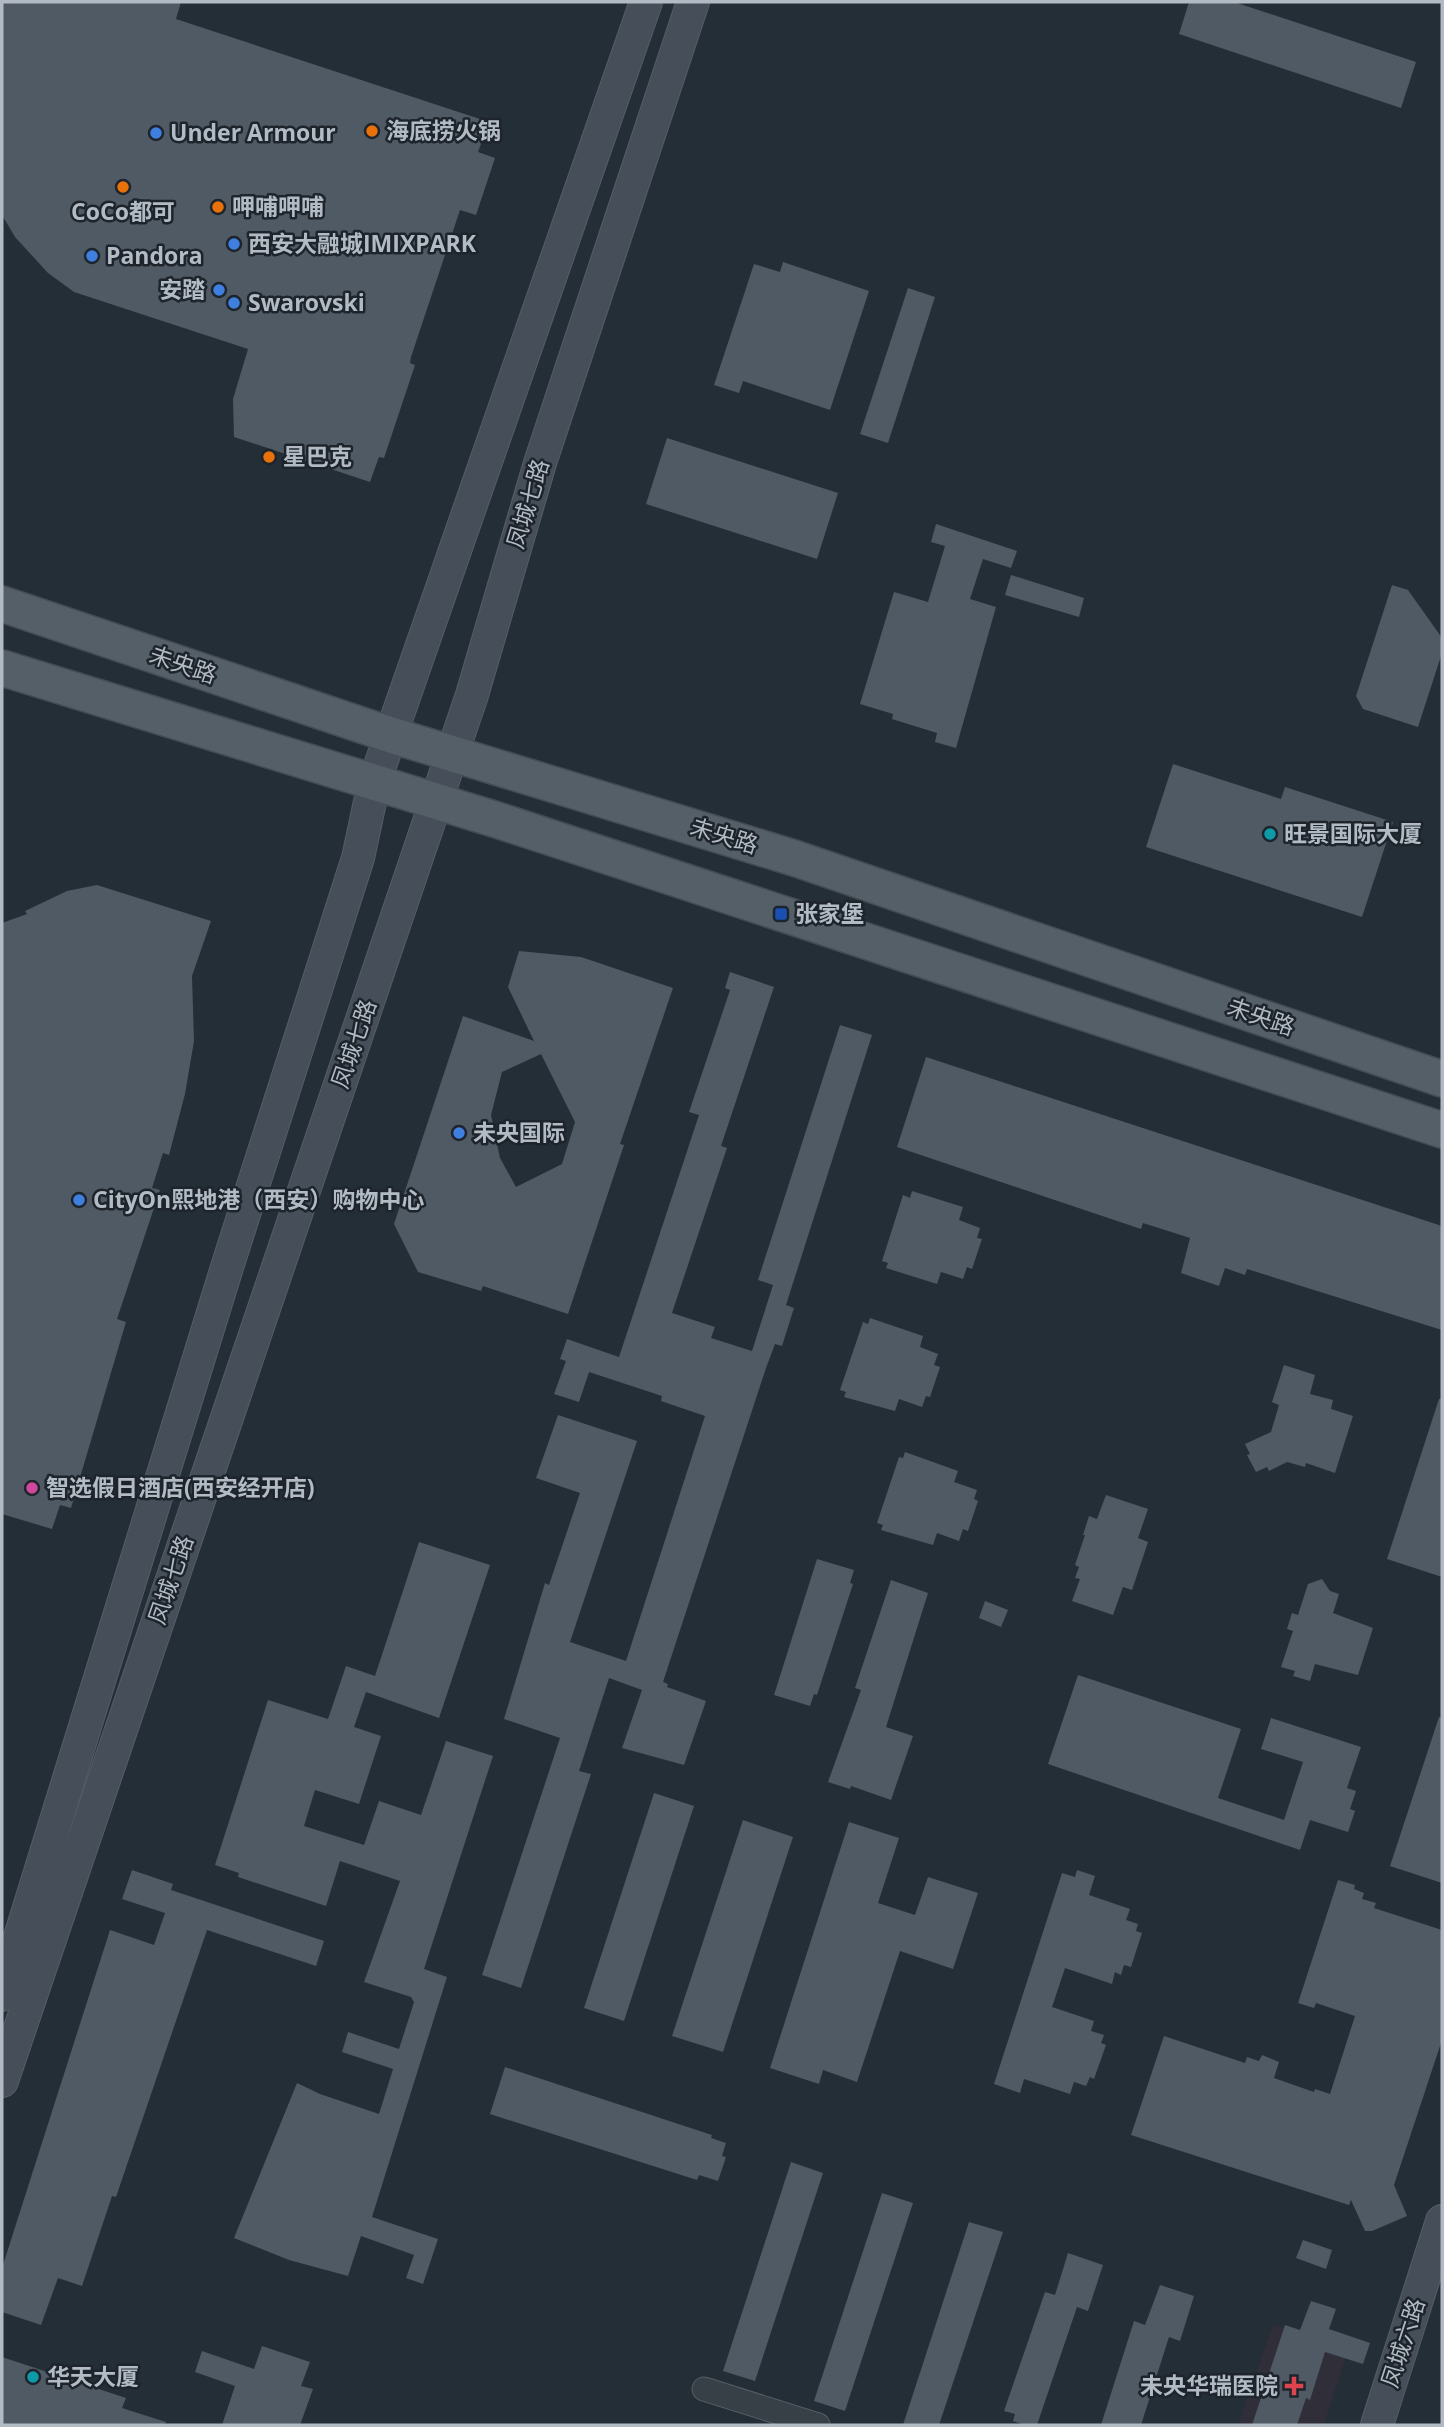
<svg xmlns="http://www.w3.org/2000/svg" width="1444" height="2427" viewBox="0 0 1444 2427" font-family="'Open Sans','Noto Sans SC',sans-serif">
<rect width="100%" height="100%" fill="#242e36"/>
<polygon fill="#2f2e39" points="1273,2325 1349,2347 1324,2425 1238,2425"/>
<g fill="#505a64" fill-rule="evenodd">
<polygon points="2,2 181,2 176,19 489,122 478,152 495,158 476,215 460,210 411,357 410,363 415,365 384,458 379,457 370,482 234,437 233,399 248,349 74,292 48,273 15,237 2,215"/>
<polygon points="1189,2 1234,2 1416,62 1401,108 1179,34"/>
<polygon points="783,262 869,291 830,410 743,381 739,393 714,385 754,264 780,272"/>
<polygon points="908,288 935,297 888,443 860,434"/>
<polygon points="667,438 838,493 817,559 646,504"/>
<polygon points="936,524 1017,551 1011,568 983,559 970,599 996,607 956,748 935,742 937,733 892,719 893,714 860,704 894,592 928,602 945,546 931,542"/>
<polygon points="1011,575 1084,598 1079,617 1005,595"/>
<polygon points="1392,585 1408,590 1442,638 1442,653 1418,727 1363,709 1356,696"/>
<polygon points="1173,764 1281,799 1285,787 1393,822 1362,917 1146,847"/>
<polygon points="97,885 211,921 192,976 194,1041 185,1094 169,1155 163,1153 152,1188 160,1190 117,1319 126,1322 71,1508 60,1505 52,1529 2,1514 2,923 27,914 25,911 67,891"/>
<path d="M 519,951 L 581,957 L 673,988 L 620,1144 L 624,1145 L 568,1314 L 483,1286 L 481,1291 L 418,1272 L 394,1224 L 463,1016 L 534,1041 L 508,987 ZM 541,1054 L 575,1122 L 562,1164 L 516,1187 L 500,1158 L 491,1115 L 502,1072 Z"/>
<polygon points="730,972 774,987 721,1146 727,1148 672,1313 715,1327 711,1338 752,1351 773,1285 758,1280 840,1025 872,1035 786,1305 794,1308 782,1346 775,1344 766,1368 663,1682 668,1684 667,1687 706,1701 684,1765 622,1748 642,1690 609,1678 579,1771 591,1774 521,1988 482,1975 560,1738 504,1719 545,1583 549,1585 580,1493 536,1478 558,1415 637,1441 570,1642 626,1661 705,1416 661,1401 662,1396 589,1372 579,1402 554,1394 566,1361 560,1359 567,1339 619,1357 699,1115 689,1112 730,990 725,988"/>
<polygon points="926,1057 1442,1226 1442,1330 1247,1269 1245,1275 1225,1268 1219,1286 1181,1273 1190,1238 1143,1223 1141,1229 897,1147"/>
<polygon points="912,1191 963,1207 959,1220 980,1228 977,1238 982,1239 972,1269 967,1267 963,1279 941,1272 937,1284 886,1268 888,1263 882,1261 903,1195 910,1198"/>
<polygon points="870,1318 923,1336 920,1347 938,1354 934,1365 940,1367 930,1397 926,1396 922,1407 899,1399 895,1411 844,1397 846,1392 840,1390 863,1322 868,1324"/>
<polygon points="1284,1365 1315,1375 1310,1394 1333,1400 1331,1409 1353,1416 1335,1473 1306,1463 1305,1467 1287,1462 1269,1471 1267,1467 1256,1472 1247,1455 1250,1454 1245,1444 1271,1432 1279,1405 1272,1402"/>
<polygon points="1439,1399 1442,1399 1442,1577 1387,1559"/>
<polygon points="905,1452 958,1471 954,1482 977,1490 974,1499 978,1501 968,1531 963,1529 959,1541 937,1533 933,1545 881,1530 883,1525 877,1523 899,1457 903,1458"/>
<polygon points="1106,1495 1148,1509 1138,1538 1148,1542 1132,1590 1123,1587 1113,1615 1072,1601 1080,1579 1075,1578 1079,1567 1075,1565 1085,1535 1083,1535 1089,1516 1097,1519"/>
<polygon points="419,1542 490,1565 439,1718 366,1692 354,1727 381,1736 359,1804 315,1790 304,1826 364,1845 379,1801 421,1815 446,1741 493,1756 424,1969 447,1977 372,2217 438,2239 423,2284 406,2278 414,2255 361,2236 348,2276 289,2260 234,2238 297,2083 320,2094 379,2114 393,2069 342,2052 348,2032 399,2049 414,2002 411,1997 364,1982 400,1881 340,1861 326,1906 238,1877 239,1873 215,1865 268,1700 328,1719 346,1666 375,1676"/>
<polygon points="817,1559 854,1570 850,1583 853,1584 817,1695 814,1694 810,1706 774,1695"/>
<polygon points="1322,1579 1330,1591 1339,1594 1333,1613 1373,1628 1358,1675 1315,1664 1310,1681 1293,1676 1295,1671 1281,1667 1293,1631 1287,1629 1292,1613 1298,1615 1308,1584"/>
<polygon points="891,1580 928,1593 886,1727 913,1736 891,1800 851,1786 850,1789 828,1782 861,1690 855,1688"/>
<polygon points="985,1601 1008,1610 1001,1627 979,1618"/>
<polygon points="1078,1675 1241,1729 1218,1798 1284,1820 1303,1762 1261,1749 1271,1718 1361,1747 1347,1788 1356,1791 1350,1809 1355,1811 1348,1832 1310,1820 1300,1850 1048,1764"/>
<polygon points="1439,1717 1442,1718 1442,1883 1390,1866"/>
<polygon points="654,1793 694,1806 624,2021 584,2008"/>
<polygon points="743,1820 793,1837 723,2052 672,2036"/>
<polygon points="849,1822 899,1838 878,1903 915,1915 928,1877 978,1893 953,1969 900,1951 857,2082 823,2070 819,2084 770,2068"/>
<polygon points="132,1870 173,1884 171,1890 324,1941 316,1966 207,1930 116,2197 112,2196 82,2286 58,2278 41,2325 2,2312 2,2268 110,1930 154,1945 165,1913 122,1899"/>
<polygon points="1077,1870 1095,1876 1089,1895 1130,1909 1126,1920 1138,1924 1136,1931 1142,1933 1131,1967 1124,1965 1121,1975 1115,1972 1112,1984 1065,1968 1052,2007 1094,2021 1091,2031 1104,2035 1101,2043 1106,2045 1094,2079 1090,2077 1086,2086 1074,2082 1070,2094 1024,2079 1020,2093 994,2084 1062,1873 1075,1877"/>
<polygon points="1338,1880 1355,1885 1354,1889 1364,1893 1362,1899 1376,1903 1374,1908 1442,1930 1442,2040 1394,2185 1407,2216 1372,2231 1365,2231 1351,2200 1349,2205 1131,2135 1164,2036 1245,2063 1247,2057 1259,2061 1262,2055 1279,2062 1274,2078 1314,2092 1315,2089 1330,2094 1355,2016 1316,2003 1314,2008 1298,2003"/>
<polygon points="505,2067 712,2135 711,2138 726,2143 722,2156 726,2157 718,2181 699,2175 697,2180 490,2114"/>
<polygon points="791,2162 823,2173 755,2381 723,2371"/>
<polygon points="882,2193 913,2203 845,2411 814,2401"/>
<polygon points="969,2222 1003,2232 939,2425 903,2425"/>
<polygon points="1303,2240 1332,2250 1326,2269 1296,2258"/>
<polygon points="1068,2253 1103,2265 1088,2311 1077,2307 1037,2425 1025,2425 1013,2421 1015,2414 1004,2411 1045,2292 1055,2295"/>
<polygon points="1160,2285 1194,2296 1180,2341 1169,2337 1141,2425 1101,2425 1134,2321 1145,2325"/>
<polygon points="1311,2301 1336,2309 1329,2329 1370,2343 1363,2364 1325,2352 1310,2400 1306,2398 1297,2425 1252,2425 1285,2325 1300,2330"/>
<polygon points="262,2346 310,2362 301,2386 313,2389 300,2425 222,2425 235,2386 195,2372 202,2351 254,2369"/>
<polygon points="2,2357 126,2398 122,2408 166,2422 165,2425 2,2425"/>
</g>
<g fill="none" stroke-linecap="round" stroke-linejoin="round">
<g stroke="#555d65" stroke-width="25">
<polyline id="street" points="704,2389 818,2425"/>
</g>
<g stroke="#555d65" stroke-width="34">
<g id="secondary">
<polyline points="2,1995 228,1264 358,858 374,783 646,2"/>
<polyline points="2,2081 472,695 540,463 693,2"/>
<polyline points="1377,2425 1442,2221"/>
</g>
</g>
<g stroke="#444b53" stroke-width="38">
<g id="primary">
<polyline points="2,604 391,735 794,858 1442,1079"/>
<polyline points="2,668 494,819 1442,1130"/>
</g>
</g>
<use href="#street" stroke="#373f47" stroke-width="23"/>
<use href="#secondary" stroke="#464f59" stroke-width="32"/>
<use href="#primary" stroke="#555f67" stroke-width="35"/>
</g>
<g fill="#e8710a" stroke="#1d242c" stroke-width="2.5">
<circle cx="372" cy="131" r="7"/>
<circle cx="123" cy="187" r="7"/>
<circle cx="218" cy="207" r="7"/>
<circle cx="269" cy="457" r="7"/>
</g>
<g fill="#3f7fe0" stroke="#1d242c" stroke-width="2.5">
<circle cx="156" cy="133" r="7"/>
<circle cx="234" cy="244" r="7"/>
<circle cx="92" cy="256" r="7"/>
<circle cx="219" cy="290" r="7"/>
<circle cx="234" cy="303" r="7"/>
<circle cx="459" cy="1133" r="7"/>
<circle cx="79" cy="1200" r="7"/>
</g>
<g fill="#0f9aa8" stroke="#1d242c" stroke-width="2.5">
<circle cx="1270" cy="834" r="7"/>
<circle cx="33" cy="2377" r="7"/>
</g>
<rect fill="#1a4fb4" stroke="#1d242c" stroke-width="2.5" x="774" y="907" width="14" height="14" rx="3.5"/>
<circle fill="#d1479c" stroke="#1d242c" stroke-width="2.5" cx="32" cy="1488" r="7"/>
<path fill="#e0444e" stroke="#1d242c" stroke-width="2.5" d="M1290.5 2375.5h7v7h7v7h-7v7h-7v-7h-7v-7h7z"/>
<g text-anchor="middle" stroke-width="5" stroke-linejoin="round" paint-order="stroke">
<g font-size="23" font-weight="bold" fill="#b2bac3" stroke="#1d242c" text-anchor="start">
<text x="386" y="139">海底捞火锅</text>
<text x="170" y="141">Under Armour</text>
<text x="232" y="215">呷哺呷哺</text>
<text x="123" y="220" text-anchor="middle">CoCo都可</text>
<text x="248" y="252">西安大融城IMIXPARK</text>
<text x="106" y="264">Pandora</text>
<text x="205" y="298" text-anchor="end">安踏</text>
<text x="248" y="311">Swarovski</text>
<text x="283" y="465">星巴克</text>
<text x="1284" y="842">旺景国际大厦</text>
<text x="795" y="922">张家堡</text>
<text x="473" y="1141">未央国际</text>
<text x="93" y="1208">CityOn熙地港（西安）购物中心</text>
<text x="46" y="1496">智选假日酒店(西安经开店)</text>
<text x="47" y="2385">华天大厦</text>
<text x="1278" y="2394" text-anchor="end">未央华瑞医院</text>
</g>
<g font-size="23" fill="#b2bac3" stroke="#1d242c">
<text transform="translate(528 504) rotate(-73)" y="8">凤城七路</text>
<text transform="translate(183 665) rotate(19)" y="8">未央路</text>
<text transform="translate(724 836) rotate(17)" y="8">未央路</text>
<text transform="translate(1261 1017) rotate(19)" y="8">未央路</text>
<text transform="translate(354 1044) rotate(-71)" y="8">凤城七路</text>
<text transform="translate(171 1580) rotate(-71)" y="8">凤城七路</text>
<text transform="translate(1403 2343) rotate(-72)" y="8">凤城六路</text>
</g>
</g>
<rect width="1444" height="2427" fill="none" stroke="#b2bac3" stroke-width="7"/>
</svg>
